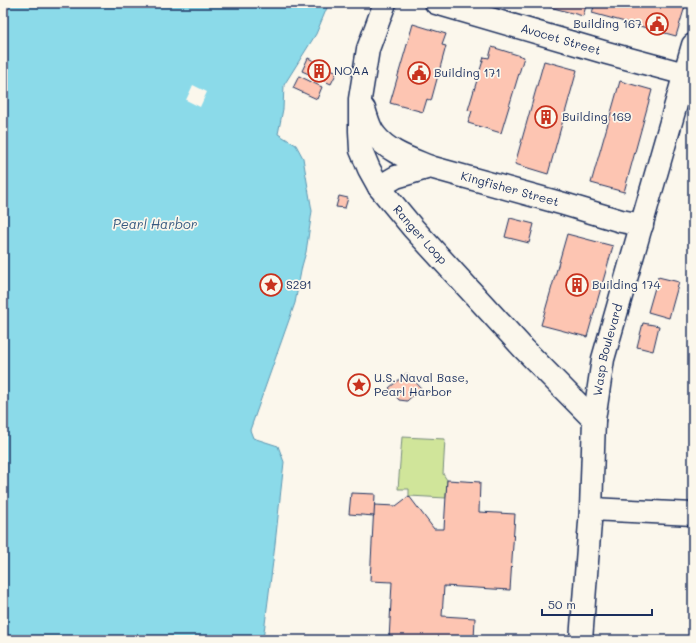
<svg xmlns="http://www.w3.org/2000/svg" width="696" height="643" viewBox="0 0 696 643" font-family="Mali,sans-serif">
<rect width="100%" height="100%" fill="#fbf7ec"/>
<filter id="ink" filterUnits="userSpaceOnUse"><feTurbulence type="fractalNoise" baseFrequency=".025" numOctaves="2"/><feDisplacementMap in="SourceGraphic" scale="8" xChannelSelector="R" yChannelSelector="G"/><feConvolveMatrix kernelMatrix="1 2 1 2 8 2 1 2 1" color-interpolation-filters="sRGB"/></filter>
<g filter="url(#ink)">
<polygon fill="#d0e59a" stroke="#768a7c" points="402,437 445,439 443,474 447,480 446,498 409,496 409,489 398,489"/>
<polygon fill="#8bdae9" stroke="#5e96b1" points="3,3 329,3 316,34 284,85 283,109 278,134 296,145 303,158 312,211 306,252 302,266 295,303 250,430 253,438 278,446 284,462 274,553 263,640 3,640"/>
<polygon fill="#fbf7ec" points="193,85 207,92 200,107 186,100"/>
<g fill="#fdc5b2" stroke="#1b2f5e">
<polygon points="535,3 587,3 583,16"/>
<polygon points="595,3 686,3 676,36 592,13"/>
<polygon points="413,24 446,34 442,45 446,46 431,101 427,99 423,112 390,103"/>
<polygon points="492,47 524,57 501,133 468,123 472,111 468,110 484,57 489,58"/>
<polygon points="308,58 337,72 331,84 302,71"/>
<polygon points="544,61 577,70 548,174 515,164"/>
<polygon points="299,76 322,87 317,99 293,88"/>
<polygon points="620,81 652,90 624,192 591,183"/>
<polygon points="339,196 348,198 345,208 336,207"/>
<polygon points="510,218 534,224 529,243 505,237"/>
<polygon points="567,234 613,246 587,337 541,325"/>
<polygon points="658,277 679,282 669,318 648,312"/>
<polygon points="643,323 659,326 653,351 637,347"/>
<polygon points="407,373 421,388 407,401 399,400 389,388"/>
<polygon points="447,480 480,482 479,512 515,514 510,590 444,586 442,616 475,618 474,640 389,640 392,582 370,581 374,505 396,506 409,496 434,529 444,529"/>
<polygon points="351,493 375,494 374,516 349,514"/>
</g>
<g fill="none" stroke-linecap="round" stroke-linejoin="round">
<g stroke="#1b2f5e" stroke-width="25">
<g id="minor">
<path id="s1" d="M 385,3 L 368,49 L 360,99 L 360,131 L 361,150 L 369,169 L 379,187 L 413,228 L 524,349 L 594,420"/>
<path id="s2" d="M 436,3 L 607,53 L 685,74"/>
<path d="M 364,109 C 367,117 369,128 375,135 C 388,152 411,159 430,167"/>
<path id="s3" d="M 379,187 L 396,177 L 430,167 L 564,204 L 621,221 L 642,225"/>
<polyline points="591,509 693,514"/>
<path id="s4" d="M 581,640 L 591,509 L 594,420 L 603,359 L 693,45"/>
</g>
</g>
<use href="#minor" stroke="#fbf7ec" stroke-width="22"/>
</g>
</g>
<defs>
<g id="civic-ring" transform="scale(1.15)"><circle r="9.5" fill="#fbf7ec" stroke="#c8321e" stroke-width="1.5"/><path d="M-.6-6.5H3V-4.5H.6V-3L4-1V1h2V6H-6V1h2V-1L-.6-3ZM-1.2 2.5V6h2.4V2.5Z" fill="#c8321e"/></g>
<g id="building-ring" transform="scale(1.15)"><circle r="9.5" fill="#fbf7ec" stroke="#c8321e" stroke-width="1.5"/><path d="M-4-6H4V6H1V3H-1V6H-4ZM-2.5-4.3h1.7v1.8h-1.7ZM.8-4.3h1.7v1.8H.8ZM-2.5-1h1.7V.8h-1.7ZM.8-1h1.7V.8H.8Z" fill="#c8321e"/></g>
<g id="sight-ring" transform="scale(1.15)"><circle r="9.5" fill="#fbf7ec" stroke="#c8321e" stroke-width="1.5"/><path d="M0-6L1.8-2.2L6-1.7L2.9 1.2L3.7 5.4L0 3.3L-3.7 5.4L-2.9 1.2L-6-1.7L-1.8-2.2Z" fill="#c8321e"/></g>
</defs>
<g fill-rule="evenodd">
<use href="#civic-ring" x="657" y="24"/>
<use href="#building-ring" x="319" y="71"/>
<use href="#civic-ring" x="419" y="73"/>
<use href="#building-ring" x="546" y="117"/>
<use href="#sight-ring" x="271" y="285"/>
<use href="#building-ring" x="577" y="285"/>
<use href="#sight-ring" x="359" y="385"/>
</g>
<g text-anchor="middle" stroke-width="3.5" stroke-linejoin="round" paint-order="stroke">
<g font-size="12" fill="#1b2f5e" stroke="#fbf7ec" text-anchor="start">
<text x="642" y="28" text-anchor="end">Building 167</text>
<text x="334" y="75">NOAA</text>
<text x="434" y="77">Building 171</text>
<text x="562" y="121">Building 169</text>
<text x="286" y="289">S291</text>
<text x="592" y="289">Building 174</text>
<text x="374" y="382">U.S. Naval Base,<tspan x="374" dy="14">Pearl Harbor</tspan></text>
</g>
<g font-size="12" fill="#1b2f5e" stroke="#fbf7ec">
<text dy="4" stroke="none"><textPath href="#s2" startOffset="130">Avocet Street</textPath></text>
<text dy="4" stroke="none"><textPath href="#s3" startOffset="138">Kingfisher Street</textPath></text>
<text dy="4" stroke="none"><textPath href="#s1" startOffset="255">Ranger Loop</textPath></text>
<text dy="4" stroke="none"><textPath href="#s4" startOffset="292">Wasp Boulevard</textPath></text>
</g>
<g font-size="13" font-style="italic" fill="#375a81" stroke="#fbf7ec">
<text x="155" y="229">Pearl Harbor</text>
</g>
</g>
<rect width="696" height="643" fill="none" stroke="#fbf7ec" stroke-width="16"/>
<rect x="8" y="8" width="680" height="627" fill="none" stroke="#1b2f5e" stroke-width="1.5" filter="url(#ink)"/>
<path d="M542 609v6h110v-6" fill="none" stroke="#1b2f5e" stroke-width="2"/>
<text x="548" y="609" font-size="12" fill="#1b2f5e" stroke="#fbf7ec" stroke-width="3" paint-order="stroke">50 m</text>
</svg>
